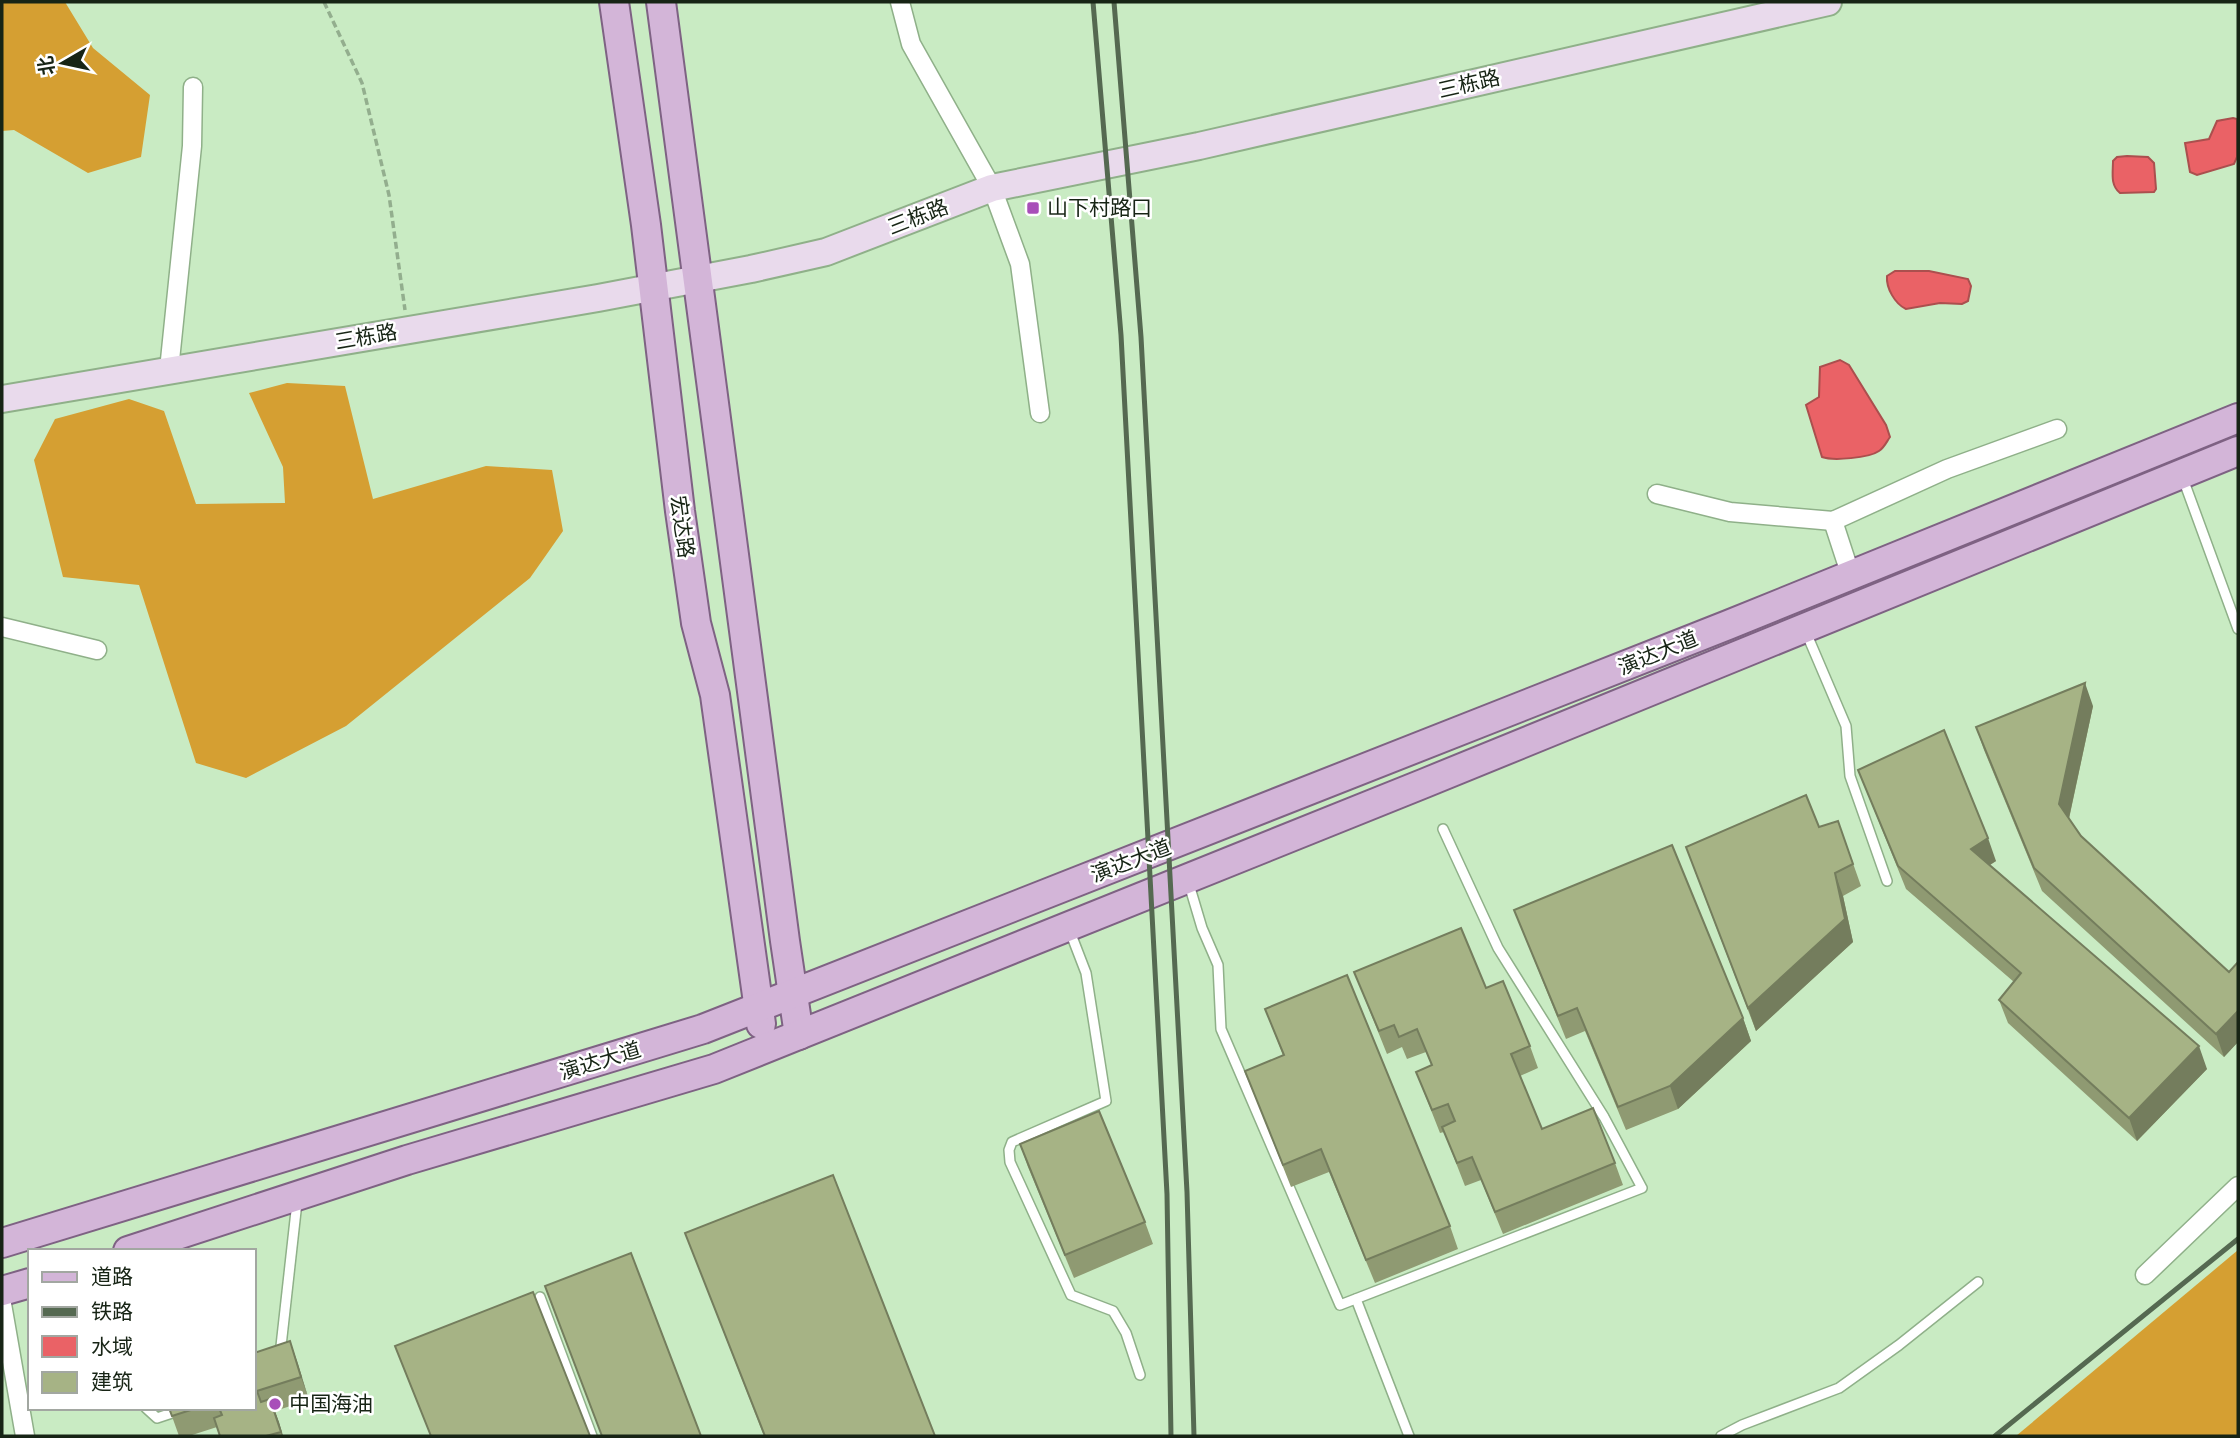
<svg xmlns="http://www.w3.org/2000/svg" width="2240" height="1438" viewBox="0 0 2240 1438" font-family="'Roboto Condensed','Noto Sans SC',sans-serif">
<rect width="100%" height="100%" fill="#c9ebc3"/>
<g fill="#d59f32">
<polygon points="2,2 65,2 93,48 150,95 141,157 88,173 14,130 2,131"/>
<polygon points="287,383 345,386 373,499 486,466 552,470 563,531 530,578 346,726 246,778 196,763 139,585 63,577 34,460 55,419 129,399 164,411 196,504 285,503 283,467 249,393"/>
<polygon points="2238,1250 2238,1436 2016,1436"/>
</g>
<g fill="#ea6266" stroke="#ab4f4e" stroke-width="2">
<polygon points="2233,118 2237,119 2237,157 2234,164 2197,175 2190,172 2185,143 2209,139 2217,121"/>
<path d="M 2127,156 L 2148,157 L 2154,163 L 2156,189 L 2154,192 L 2120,193 C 2110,185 2113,173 2113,161 L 2117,157 Z"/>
<path d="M 1895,271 L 1929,271 L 1968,279 L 1971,286 L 1968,301 L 1962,304 L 1940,303 L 1906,309 C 1895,304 1886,288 1887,276 Z"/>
<path d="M 1840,360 L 1849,365 L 1886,425 L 1890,437 C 1887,441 1884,448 1879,451 C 1869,458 1833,461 1822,457 L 1806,405 L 1819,397 L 1820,367 Z"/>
</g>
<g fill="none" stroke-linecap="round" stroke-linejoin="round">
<g stroke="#8fb089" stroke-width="12">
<g id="lane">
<polyline points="2182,476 2238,629"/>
<polyline points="1805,630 1846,726 1850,776 1887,881"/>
<polyline points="1188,881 1202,928 1218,965 1221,1029 1340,1305 1642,1188 1604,1117 1498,948 1443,829"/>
<polyline points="1069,929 1086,973 1106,1101 1012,1142 1009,1150 1010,1162 1071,1295 1113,1311 1126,1333 1140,1375"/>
<polyline points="540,1297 592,1436"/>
<polyline points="1356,1299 1409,1436"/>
<polyline points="280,1355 297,1202"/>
<polyline points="146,1408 157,1418 172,1413"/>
<polyline points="1721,1436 1742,1425 1839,1388 1899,1345 1978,1282"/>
</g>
</g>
<g stroke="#8fb089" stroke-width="21">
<g id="street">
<polyline points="900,2 911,44 992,188 1020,264 1040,413"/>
<polyline points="169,370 192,146 193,87"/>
<polyline points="1657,494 1730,512 1833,521 1947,469 2057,429"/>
<polyline points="1833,521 1851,576"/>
<polyline points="2,627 97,650"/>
<polyline points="2145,1275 2238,1186"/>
<polyline points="2,1304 25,1436"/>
</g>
</g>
<g stroke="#8fb089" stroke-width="30">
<polyline id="secondary" points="2,399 598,298 751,269 826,252 992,188 1199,146 1828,2"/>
</g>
<g stroke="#7e6283" stroke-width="32">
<g id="primary">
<polyline points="614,2 646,225 680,511 696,623 715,695 761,1024"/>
<polyline points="661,2 785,941 799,1035"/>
<polyline points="2,1243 703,1029 1728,625 2238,418"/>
<polyline points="128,1251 407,1160 714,1069 1425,783 2238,451"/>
<polyline points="2,1291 30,1283"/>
</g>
</g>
<polyline stroke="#93ae8e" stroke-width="3.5" stroke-dasharray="7 3.5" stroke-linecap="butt" points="324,2 362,83 389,195 405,310"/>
<use href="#lane" stroke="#fff" stroke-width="9"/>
<use href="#street" stroke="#fff" stroke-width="18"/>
<use href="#secondary" stroke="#e9daec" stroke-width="26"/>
<use href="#primary" stroke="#d3b5d8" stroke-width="28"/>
<g stroke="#556951" stroke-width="5">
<polyline points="1093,2 1121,335 1167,1194 1171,1436"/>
<polyline points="1114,2 1141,337 1187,1192 1194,1436"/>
<polyline points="1995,1436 2238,1239"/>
</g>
</g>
<g fill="#8f9a72">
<polygon points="2093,706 2069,819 2081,836 2229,972 2238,962 2238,1042 2224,1057 2042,891 1984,750 1976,727"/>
<polygon points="1858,770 1996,861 1990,865 2207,1069 2137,1141 2008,1023 1999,1000 2014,982 1906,889"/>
<polygon points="1838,821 1861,886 1843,896 1853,942 1756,1031 1694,869"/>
<polygon points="1514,910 1743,1018 1751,1041 1678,1109 1626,1130 1585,1031 1566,1039"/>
<polygon points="1354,972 1486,988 1530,1046 1538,1068 1520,1076 1542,1129 1615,1163 1623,1185 1503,1234 1481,1180 1465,1186 1444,1132 1440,1133 1416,1072 1432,1066 1426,1052 1407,1059 1402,1047 1387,1054"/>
<polygon points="1265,1009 1450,1226 1458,1249 1375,1283 1329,1172 1291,1187 1245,1071 1283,1055"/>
<polygon points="1020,1144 1145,1222 1153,1244 1074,1278 1028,1167"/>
<polygon points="685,1233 935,1436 764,1436"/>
<polygon points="290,1341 309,1400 275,1411 283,1436 220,1436 217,1427 189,1436 179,1436 169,1408 254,1408 254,1353"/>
</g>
<g fill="#747d5d">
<polygon points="2085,683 2093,706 2067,827 2059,804"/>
<polygon points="1988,838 1996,861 1980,871 1971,849"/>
<polygon points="1835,873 1843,896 1853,942 1756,1031 1748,1008"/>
<polygon points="2238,1011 2238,1042 2224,1057 2216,1034"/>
<polygon points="1743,1018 1751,1041 1678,1109 1670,1086"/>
<polygon points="2199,1046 2207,1069 2137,1141 2129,1118"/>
<polygon points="290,1341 298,1364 309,1400 301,1377"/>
<polygon points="270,1399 279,1422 283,1436 282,1436"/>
</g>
<g fill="#a6b385" stroke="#747d5d" stroke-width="2">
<polygon points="2085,683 2059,804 2081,836 2229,972 2238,962 2238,1011 2216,1034 2034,868 1976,727"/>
<polygon points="1944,730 1988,838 1971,849 2199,1046 2129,1118 1999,1000 2021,973 1898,866 1858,770"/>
<polygon points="1806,795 1819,827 1838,821 1853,864 1835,873 1845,919 1748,1008 1686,847"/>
<polygon points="1672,845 1743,1018 1670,1086 1618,1107 1577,1008 1558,1016 1514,910"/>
<polygon points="1461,928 1486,988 1503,981 1530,1046 1511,1054 1542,1129 1593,1108 1615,1163 1495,1212 1472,1157 1457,1163 1442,1127 1455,1121 1448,1104 1432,1110 1416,1072 1432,1065 1417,1029 1399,1037 1394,1025 1379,1031 1354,972"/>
<polygon points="1347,975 1450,1226 1366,1260 1321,1149 1283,1165 1245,1071 1284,1055 1265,1009"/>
<polygon points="1099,1111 1145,1222 1065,1255 1020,1144"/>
<polygon points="833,1175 935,1436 765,1436 685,1233"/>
<polygon points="631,1253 701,1436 602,1436 545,1286"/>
<polygon points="533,1292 590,1436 431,1436 395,1346"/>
<polygon points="290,1341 301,1377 257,1391 261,1402 270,1399 281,1432 266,1436 220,1436 214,1418 222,1415 219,1408 254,1408 254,1353"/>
<polygon points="169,1408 197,1408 172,1416"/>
</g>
<g fill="#a84eb9" stroke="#fff" stroke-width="2.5">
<rect x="1026" y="201" width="14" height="14" rx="3.5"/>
<circle cx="275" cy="1404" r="7"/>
</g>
<g text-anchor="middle" stroke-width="5" stroke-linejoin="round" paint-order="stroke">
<g font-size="21" fill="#172415" stroke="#fff">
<text transform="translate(1469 84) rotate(-13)" y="7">三栋路</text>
<text transform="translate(918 217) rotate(-21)" y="7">三栋路</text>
<text transform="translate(366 337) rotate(-10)" y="7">三栋路</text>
<text transform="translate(682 527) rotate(82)" y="7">宏达路</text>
<text transform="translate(1658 653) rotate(-22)" y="7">演达大道</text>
<text transform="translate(1131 861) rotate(-21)" y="7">演达大道</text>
<text transform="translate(600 1061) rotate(-17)" y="7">演达大道</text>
</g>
<g font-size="21" fill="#172415" stroke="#fff" text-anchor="start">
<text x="1047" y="215">山下村路口</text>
<text x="289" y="1411">中国海油</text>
</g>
</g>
<rect width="2240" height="1438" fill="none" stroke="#172415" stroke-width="7"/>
<rect x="28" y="1249" width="228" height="161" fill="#ffffff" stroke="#a2a7a1" stroke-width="2"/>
<rect x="42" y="1272" width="35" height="10" fill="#d3b5d8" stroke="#a2a7a1" stroke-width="2"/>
<text x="91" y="1284" font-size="21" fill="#172415">道路</text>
<rect x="42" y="1307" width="35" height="10" fill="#556951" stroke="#a2a7a1" stroke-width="2"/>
<text x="91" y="1319" font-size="21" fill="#172415">铁路</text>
<rect x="42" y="1336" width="35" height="21" fill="#ea6266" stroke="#a2a7a1" stroke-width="2"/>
<text x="91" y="1354" font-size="21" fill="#172415">水域</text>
<rect x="42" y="1372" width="35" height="21" fill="#a6b385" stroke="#a2a7a1" stroke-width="2"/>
<text x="91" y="1389" font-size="21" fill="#172415">建筑</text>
<g transform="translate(63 63) rotate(261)" stroke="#ffffff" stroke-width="5" paint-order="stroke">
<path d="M0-5L12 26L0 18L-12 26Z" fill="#172415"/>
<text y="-10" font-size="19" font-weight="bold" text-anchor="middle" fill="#172415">北</text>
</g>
</svg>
